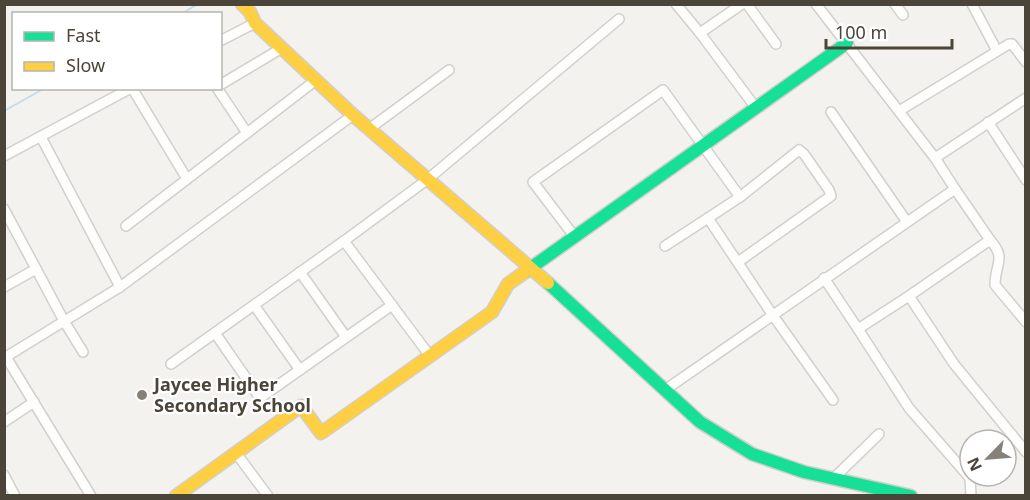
<svg xmlns="http://www.w3.org/2000/svg" width="1030" height="500" viewBox="0 0 1030 500" font-family="'Noto Sans',sans-serif">
<rect width="100%" height="100%" fill="#f4f2ee"/>
<g fill="none" stroke-linecap="round" stroke-linejoin="round">
<g stroke="#c0ddf1" stroke-width="2">
<polyline points="181,14 198,4"/>
<polyline points="4,111 45,88"/>
</g>
<g stroke="#d2d0cb" stroke-width="12">
<g id="street">
<polyline points="676,4 700,33"/>
<polyline points="742,4 700,33 756,108"/>
<polyline points="747,4 776,44"/>
<polyline points="816,4 935,158"/>
<polyline points="895,4 903,15"/>
<polyline points="972,4 997,51"/>
<polyline points="220,41 255,23"/>
<polyline points="220,85 282,48"/>
<polyline points="132,88 187,179"/>
<polyline points="217,88 247,133"/>
<polyline points="899,111 1009,44 1012,44 1026,62"/>
<polyline points="831,112 907,222"/>
<polyline points="988,122 1026,180"/>
<polyline points="369,129 449,70"/>
<polyline points="41,137 120,287"/>
<polyline points="4,156 131,88"/>
<polyline points="955,189 990,240 909,296 954,364 1026,452"/>
<polyline points="4,209 64,321 83,352"/>
<polyline points="126,226 316,80"/>
<polyline points="574,236 533,182 663,90 740,197 708,218 772,314 833,400"/>
<path d="M 990,240 C 1007,259 995,263 995,285 L 1026,322"/>
<polyline points="665,246 708,218"/>
<polyline points="738,262 831,196 829,190 804,154 799,150 740,197"/>
<polyline points="300,272 346,337"/>
<polyline points="824,278 858,329"/>
<polyline points="4,287 36,269"/>
<polyline points="909,296 858,329 909,408 970,478 971,496"/>
<polyline points="254,305 300,370"/>
<polyline points="215,333 260,398 392,305"/>
<polyline points="430,356 344,241 428,179 619,19"/>
<polyline points="6,357 91,496"/>
<polyline points="4,358 120,287 353,115"/>
<polyline points="171,364 344,241"/>
<polyline points="665,390 955,189 935,158 1026,98"/>
<polyline points="4,422 34,402"/>
<polyline points="236,453 268,496"/>
<polyline points="4,475 15,496"/>
<polyline points="834,478 879,434"/>
</g>
</g>
<g stroke="#d3cfc5" stroke-width="15">
<g id="fast">
<polyline points="525,272 847,43"/>
<polyline points="548,283 700,422 752,454 804,472 911,496"/>
</g>
</g>
<g stroke="#d3cfc5" stroke-width="15">
<g id="slow">
<polyline points="242,4 250,12 255,23 353,115 548,283"/>
<polyline points="176,496 301,406 321,433 492,312 508,284 525,272"/>
</g>
</g>
<use href="#street" stroke="#fdfdfc" stroke-width="9"/>
<use href="#fast" stroke="#16e098" stroke-width="12"/>
<use href="#slow" stroke="#ffcf43" stroke-width="12"/>
</g>
<circle fill="#868178" stroke="#fff" stroke-width="2" cx="142" cy="395" r="6"/>
<g text-anchor="middle" stroke-width="4.5" stroke-linejoin="round" paint-order="stroke">
<g font-size="18" font-weight="bold" fill="#4b4439" stroke="#fff" text-anchor="start">
<text x="154" y="391">Jaycee Higher<tspan x="154" dy="21">Secondary School</tspan></text>
</g>
</g>
<rect width="1030" height="500" fill="none" stroke="#4b4439" stroke-width="12"/>
<rect x="12" y="12" width="210" height="78" fill="#ffffff" stroke="#b7b4b0" stroke-width="1.5"/>
<rect x="24" y="32" width="30" height="9" fill="#16e098" stroke="#b7b4b0" stroke-width="1.5"/>
<text x="66" y="42" font-size="18" fill="#4b4439">Fast</text>
<rect x="24" y="62" width="30" height="9" fill="#ffcf43" stroke="#b7b4b0" stroke-width="1.5"/>
<text x="66" y="72" font-size="18" fill="#4b4439">Slow</text>
<g transform="translate(988 458) rotate(245)"><circle r="28" fill="#ffffff" stroke="#b7b4b0" stroke-width="1.5"/>
<path d="M0-4.5L10 22L0 15L-10 22Z" fill="#868178"/>
<text y="-9" font-size="16" font-weight="bold" text-anchor="middle" fill="#4b4439">N</text>
</g>
<path d="M826 39v9h126v-9" fill="none" stroke="#4b4439" stroke-width="3"/>
<text x="835" y="39" font-size="18" fill="#4b4439" stroke="#ffffff" stroke-width="4.5" paint-order="stroke">100 m</text>
</svg>
